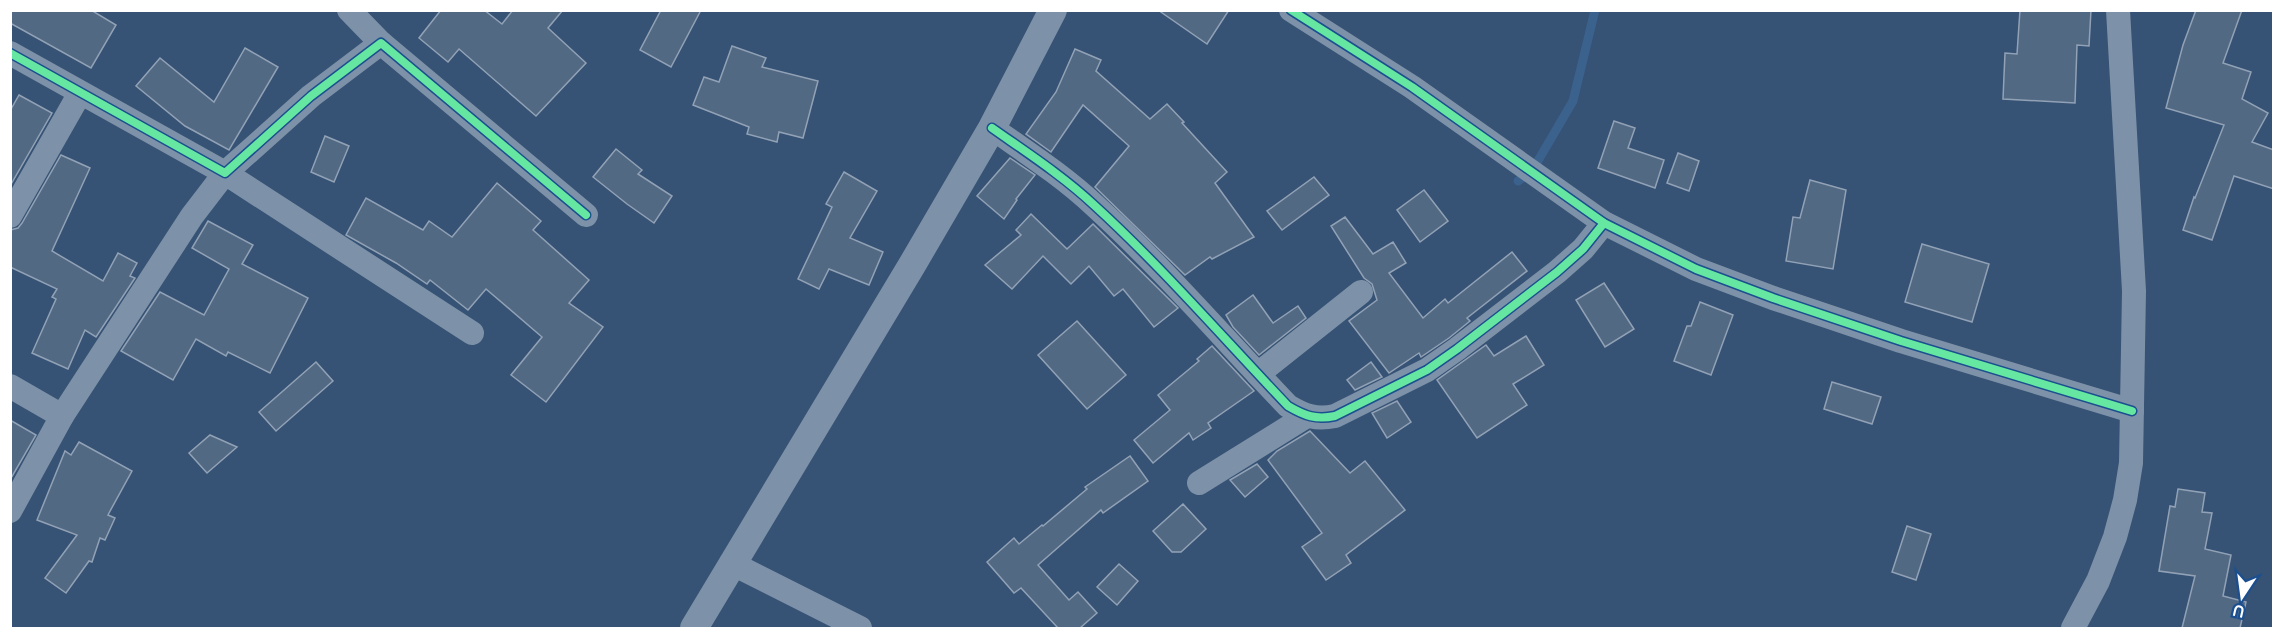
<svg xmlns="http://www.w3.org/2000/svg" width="2284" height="639" viewBox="0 0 2284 639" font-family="Cabin,sans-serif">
<rect width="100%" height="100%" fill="#365274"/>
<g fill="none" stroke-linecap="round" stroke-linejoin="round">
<polyline stroke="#3b618d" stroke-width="9" points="1518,181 1532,171 1573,101 1595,10"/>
</g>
<g fill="#526984" stroke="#92a2b6" stroke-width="1.5">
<polygon points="10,10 91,10 116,25 91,68 10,23"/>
<polygon points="441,10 484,10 502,24 513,10 563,10 548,28 586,63 536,116 459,49 448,62 419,38"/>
<polygon points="661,10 701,10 671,67 640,50"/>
<polygon points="1158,10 1229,10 1207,44"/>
<polygon points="2020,10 2091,10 2089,46 2077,45 2075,103 2003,99 2005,53 2017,54"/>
<polygon points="2196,10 2242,10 2223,63 2251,72 2242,99 2268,113 2252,142 2274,150 2274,189 2234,176 2212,240 2183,230 2194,197 2195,198 2224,125 2166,108 2183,45"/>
<polygon points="732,46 766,58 762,67 818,81 803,138 779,132 777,142 747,134 749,127 693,105 704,77 719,82"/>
<polygon points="245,48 278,67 229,150 185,126 136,86 160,58 214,102"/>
<polygon points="1075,49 1101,60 1096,71 1150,119 1167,104 1184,122 1182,123 1227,172 1215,183 1254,237 1212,259 1210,257 1185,275 1095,187 1129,146 1083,105 1051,152 1026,134 1056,92"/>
<polygon points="19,95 52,113 10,186 10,111"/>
<polygon points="1614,121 1635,128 1628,148 1664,160 1655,188 1598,168"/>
<polygon points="325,136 349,146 334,182 311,172"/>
<polygon points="616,149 642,170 638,174 672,196 654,223 627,204 593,177"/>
<polygon points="1678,153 1699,161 1689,191 1667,183"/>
<polygon points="61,155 90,168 52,251 103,281 118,253 137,263 130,276 135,278 96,337 85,330 68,369 32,353 56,299 52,297 57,289 10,267 10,230 18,228 22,223"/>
<polygon points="1010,158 1035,175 1016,199 1017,200 1004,219 977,196"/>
<polygon points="844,172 877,191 850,238 883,252 869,285 829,269 819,289 798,279 832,207 826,204"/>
<polygon points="1314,177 1329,195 1282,230 1267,211"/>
<polygon points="1810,180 1846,190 1833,269 1786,261 1793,217 1800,218"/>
<polygon points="497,183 541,221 533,230 589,280 569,303 603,327 546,402 511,375 542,337 486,289 468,310 430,280 427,284 396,263 346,235 366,198 423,230 429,221 452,237"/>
<polygon points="1424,190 1448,221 1420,242 1397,210"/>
<polygon points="1031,214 1067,249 1093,224 1178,308 1154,327 1123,289 1114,296 1089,266 1071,284 1043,256 1012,289 985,265 1021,235 1016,230"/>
<polygon points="1345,217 1373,254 1393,242 1406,263 1389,273 1423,318 1445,299 1448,303 1512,252 1527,271 1467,318 1470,321 1449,338 1421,357 1419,353 1389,373 1349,321 1377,300 1372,284 1364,278 1331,226"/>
<polygon points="208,221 253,245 242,264 308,298 270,373 228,352 226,356 196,339 173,380 121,351 160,292 204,315 229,269 192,248"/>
<polygon points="1922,244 1989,264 1972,322 1905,302"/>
<polygon points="1604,283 1634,329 1605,347 1576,300"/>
<polygon points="1253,295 1273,323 1298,306 1306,318 1259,355 1233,327 1226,315"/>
<polygon points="1700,302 1733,315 1711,375 1674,361 1687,326 1691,326"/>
<polygon points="1077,321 1126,375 1087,409 1038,355"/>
<polygon points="1526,336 1544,365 1513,384 1527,405 1477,438 1437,380 1486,345 1494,356"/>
<polygon points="1212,346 1254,391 1208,423 1211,428 1193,440 1189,433 1153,463 1134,440 1170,410 1158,395 1199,361 1197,359"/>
<polygon points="316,362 333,381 276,431 259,412"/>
<polygon points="1371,362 1382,377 1355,390 1347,380"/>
<polygon points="1832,382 1881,397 1872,424 1824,409"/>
<polygon points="1397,401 1411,422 1387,438 1372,413"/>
<polygon points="10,420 36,435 10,480"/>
<polygon points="1310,431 1350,473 1365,461 1405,510 1346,555 1351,563 1326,580 1302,547 1322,533 1268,460 1277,451"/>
<polygon points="210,435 237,447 207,473 189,453"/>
<polygon points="79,442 132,471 109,513 108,515 115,518 105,540 100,538 92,562 89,561 66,593 45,578 77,535 37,520 65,451 71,455"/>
<polygon points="1130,456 1148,481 1103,513 1101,510 1038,565 1069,600 1078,592 1097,613 1080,628 1058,628 1021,588 1014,593 987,562 1014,538 1019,544 1042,525 1043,526 1087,489 1085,487"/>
<polygon points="1257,464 1268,477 1245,497 1230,480"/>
<polygon points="2178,489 2205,493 2202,512 2212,513 2205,549 2231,555 2223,596 2246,602 2240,628 2182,628 2195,576 2159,571 2170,506 2175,507"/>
<polygon points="1183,504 1206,529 1181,552 1172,552 1153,531"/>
<polygon points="1907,526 1931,534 1916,580 1892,572"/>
<polygon points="1119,564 1138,581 1117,605 1097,587"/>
</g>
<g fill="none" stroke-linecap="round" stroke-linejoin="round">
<g stroke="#7d92a8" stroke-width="24">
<polyline points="349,10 381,43"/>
<polyline points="1291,10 1412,87 1604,223 1696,269 1773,298 1901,341 2132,411"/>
<polyline points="10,53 225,173 311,96 381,43 586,215"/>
<path d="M 992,128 C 1026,152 1063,176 1094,205 C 1163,268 1224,339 1288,406 C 1305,416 1316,420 1335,416 L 1427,370 L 1457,349 L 1557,272 L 1583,249 L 1604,223"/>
<polyline points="10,216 80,93"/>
<polyline points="1258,374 1361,292"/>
<polyline points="10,386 62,416 10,511"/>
<polyline points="62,416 192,216 225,173 472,333"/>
<polyline points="1199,483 1305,417"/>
<polyline points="731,563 860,628"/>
<polyline points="2073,628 2098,581 2115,537 2125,500 2131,463 2134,291 2118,10"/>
</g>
<polyline stroke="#7d92a8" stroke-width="28" points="694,628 912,265 992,128 1053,10"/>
<g stroke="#1b4f8f" stroke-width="11">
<g id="cycleway">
<polyline points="1291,10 1412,87 1604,223 1696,269 1773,298 1901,341 2132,411"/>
<polyline points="10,53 225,173 311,96 381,43 586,215"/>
<path d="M 992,128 C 1026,152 1063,176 1094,205 C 1163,268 1224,339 1288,406 C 1305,416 1316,420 1335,416 L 1427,370 L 1457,349 L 1557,272 L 1583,249 L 1604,223"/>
</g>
</g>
<use href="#cycleway" stroke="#66e7a1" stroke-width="8"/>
</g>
<rect width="2284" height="639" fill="none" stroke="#ffffff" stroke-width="24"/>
<g transform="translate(2242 597) rotate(193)" stroke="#1b4f8f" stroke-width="4.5" paint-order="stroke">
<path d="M0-4.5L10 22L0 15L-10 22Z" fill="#ffffff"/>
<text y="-9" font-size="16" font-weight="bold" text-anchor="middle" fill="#ffffff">U</text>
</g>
</svg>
